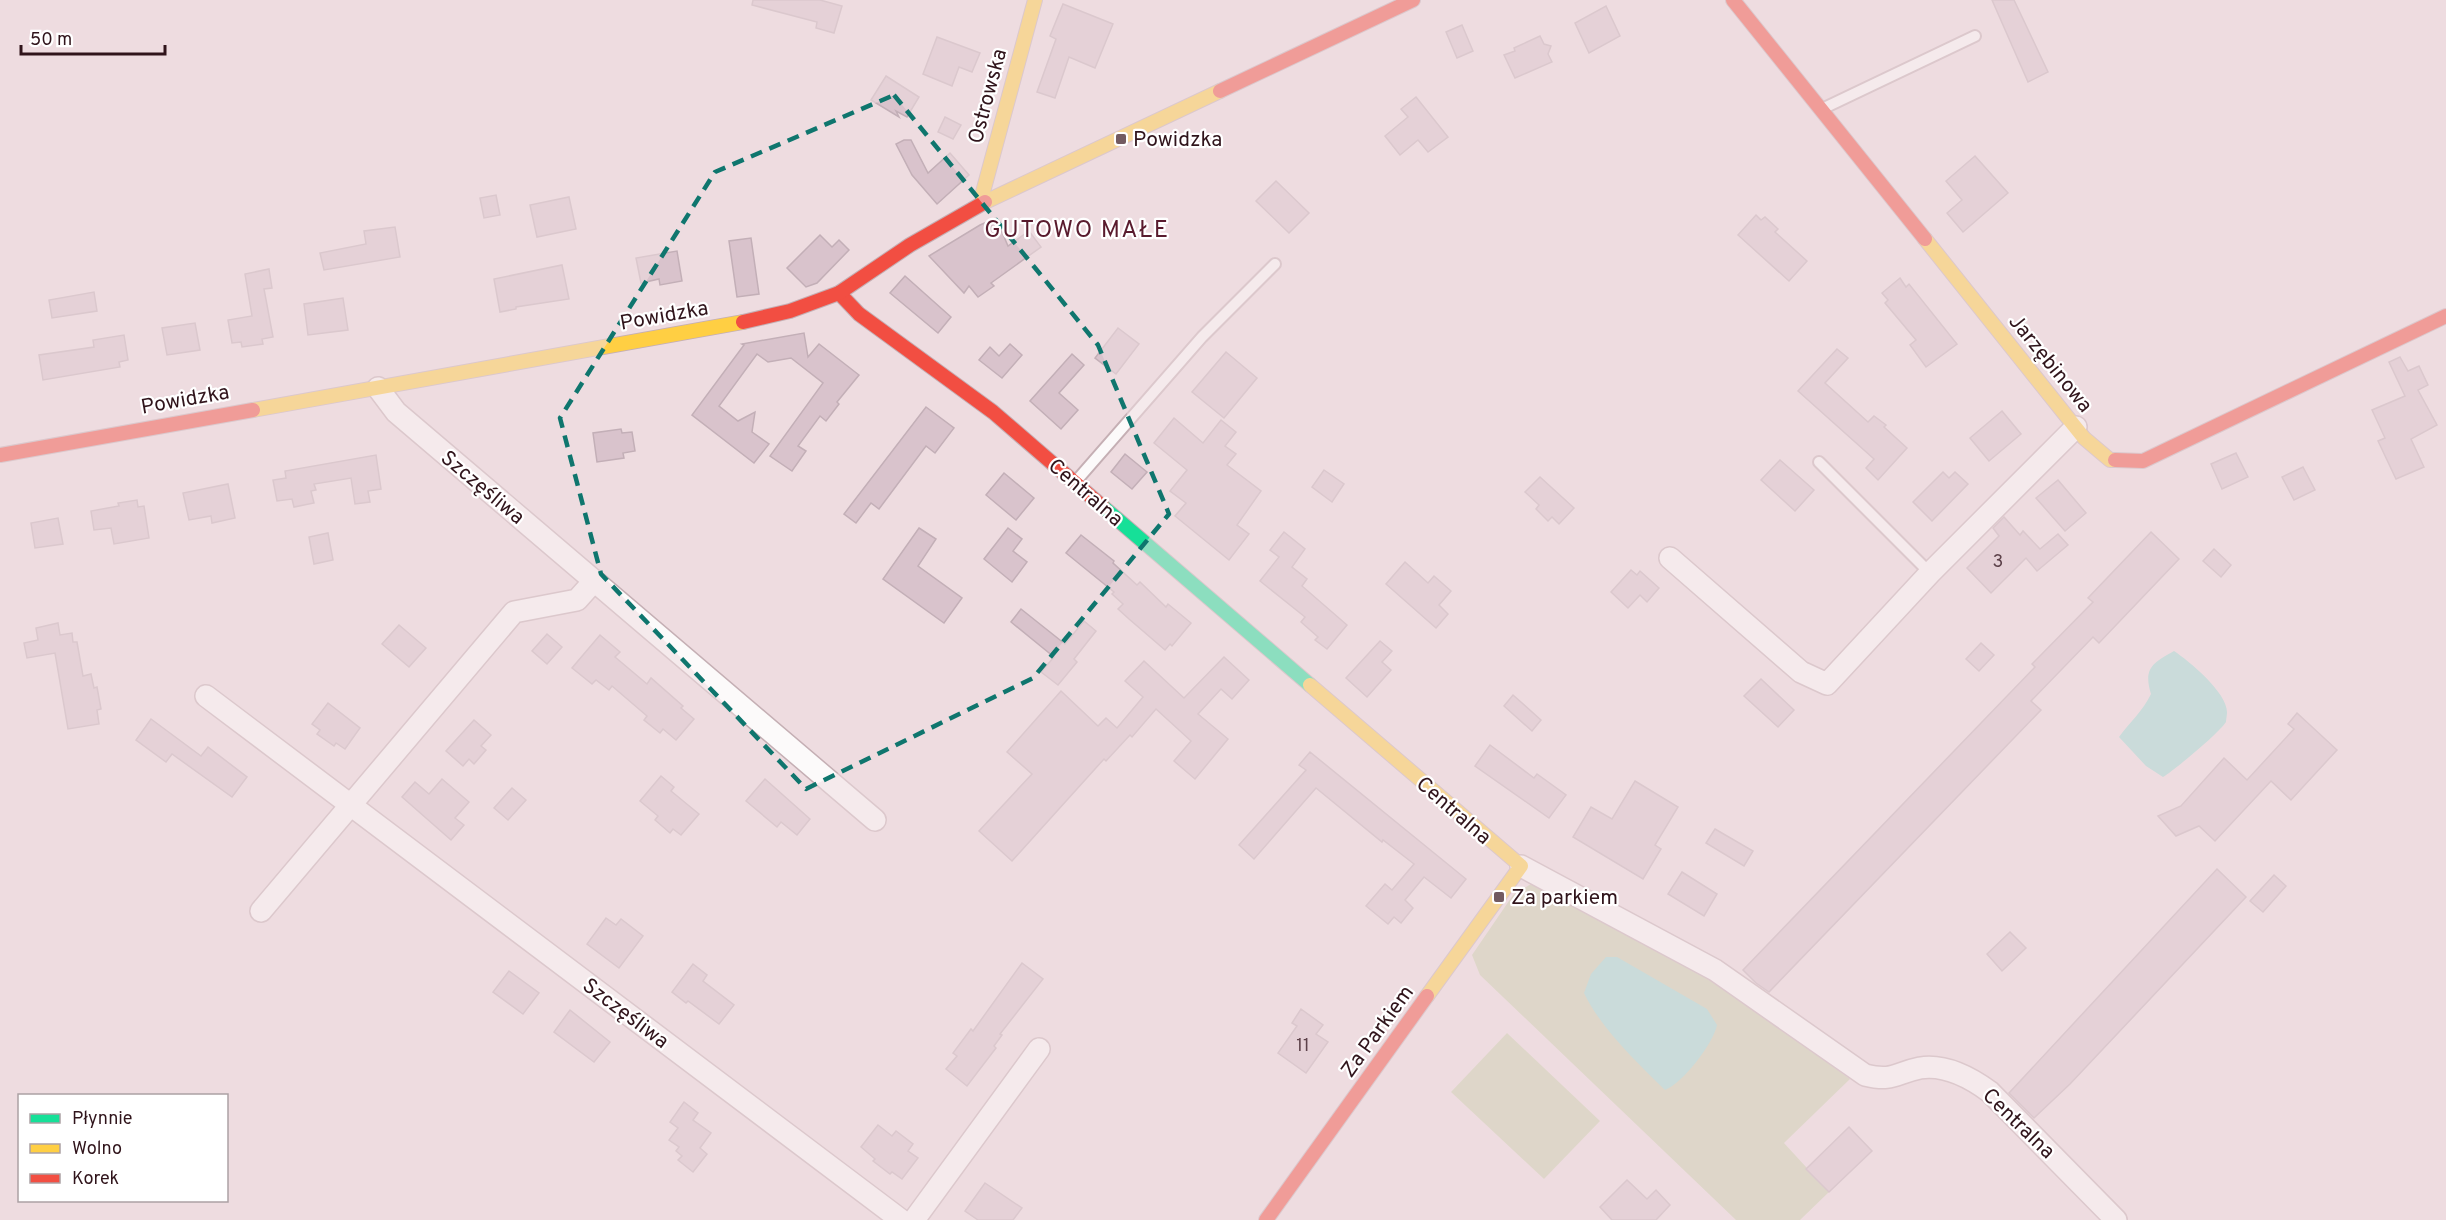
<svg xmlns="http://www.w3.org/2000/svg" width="2446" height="1220" viewBox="0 0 2446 1220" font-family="Overpass,sans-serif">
<rect width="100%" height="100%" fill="#eedce0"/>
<g fill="#cacfae">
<polygon points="1531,884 1549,889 1706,973 1850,1079 1784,1143 1829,1192 1800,1220 1736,1220 1480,975 1472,955 1513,895"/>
<polygon points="1507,1033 1600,1121 1544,1179 1451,1092"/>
</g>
<g fill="#9dd9d2">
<path d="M 2174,651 C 2189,661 2228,693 2227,713 C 2227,714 2226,721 2226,722 C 2219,733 2176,769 2163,777 L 2146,766 L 2119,737 C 2130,722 2143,711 2151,694 C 2143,668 2153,663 2174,651 Z"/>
<path d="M 1606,957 L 1617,957 L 1707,1009 L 1717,1025 C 1713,1044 1683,1083 1665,1090 C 1636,1061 1602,1030 1584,993 L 1591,974 Z"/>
</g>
<g fill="#d9c3cc" stroke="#c3afb7" stroke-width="1.5">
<polygon points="753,0 820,0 842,6 834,33 816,28 817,22 752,5"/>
<polygon points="1992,0 2014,0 2048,72 2028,82"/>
<polygon points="1063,4 1113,24 1095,68 1069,57 1055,98 1037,92 1056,39 1050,36"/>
<polygon points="1606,6 1620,36 1589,53 1575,23"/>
<polygon points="1462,25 1473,51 1457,58 1446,32"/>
<polygon points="1540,36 1544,44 1551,46 1548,54 1552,62 1515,78 1504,55 1515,51 1514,48"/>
<polygon points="937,37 980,53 972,72 959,67 952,86 923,74"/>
<polygon points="886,76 919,97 907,117 896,111 899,117 871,100"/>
<polygon points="1416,97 1448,137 1428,152 1418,140 1400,155 1385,136 1408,117 1401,109"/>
<polygon points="945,117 961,125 953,139 938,132"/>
<polygon points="904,140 911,140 928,173 950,153 969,175 937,204 912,175 896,144"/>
<polygon points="1975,156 2008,193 1963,232 1947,213 1962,200 1946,181"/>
<polygon points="1276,181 1309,213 1289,233 1256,201"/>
<polygon points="496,195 500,215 484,218 480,198"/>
<polygon points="569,197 576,229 537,237 530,205"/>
<polygon points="1756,215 1761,220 1765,217 1778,229 1775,232 1807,261 1789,281 1738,235"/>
<polygon points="996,218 1008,246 1029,231 1041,247 991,283 994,286 978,297 969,286 964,293 929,256 980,225"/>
<polygon points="395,227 400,257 324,270 320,253 366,244 364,231"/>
<polygon points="820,235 832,247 839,240 849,250 817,283 806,287 787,268"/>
<polygon points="751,238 759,294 737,297 729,241"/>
<polygon points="677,251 682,281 660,285 659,279 641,283 636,258"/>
<polygon points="562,265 569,299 516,307 516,309 500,312 494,279"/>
<polygon points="269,269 272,288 264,289 273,337 262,339 263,344 242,347 241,342 232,343 228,320 252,316 245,274"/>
<polygon points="905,276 951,317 938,333 890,293"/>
<polygon points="1900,278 1906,287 1909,284 1957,344 1926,367 1910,345 1916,340 1885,303 1888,300 1882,293"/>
<polygon points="94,292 97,311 52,318 49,300"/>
<polygon points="343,298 348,330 308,335 304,304"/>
<polygon points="195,323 200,350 167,355 162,328"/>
<polygon points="1118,328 1139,344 1116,374 1095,358"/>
<polygon points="804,333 808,357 819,344 859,375 837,402 839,404 826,421 820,416 798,446 806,451 792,471 770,456 823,383 791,358 768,362 757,354 719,406 738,421 755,412 752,432 769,444 754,463 692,415 744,345 742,344"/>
<polygon points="124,335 128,360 119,362 120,367 43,380 39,355 94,347 93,340"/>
<polygon points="1010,344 1022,355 1002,378 979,360 990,347 999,356"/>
<polygon points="1837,349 1848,358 1825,383 1868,422 1874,416 1886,425 1884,427 1907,448 1878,480 1866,468 1874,459 1798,391"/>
<polygon points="1226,352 1257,378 1224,418 1192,392"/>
<polygon points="1072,354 1084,365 1059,393 1078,410 1061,429 1030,401"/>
<polygon points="2400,357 2408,371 2419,366 2428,385 2418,390 2437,425 2411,439 2424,467 2396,479 2378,441 2385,438 2372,410 2405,396 2389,362"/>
<polygon points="926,407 954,428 935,453 926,446 879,509 871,503 856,523 844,514"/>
<polygon points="2002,411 2021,434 1989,461 1970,438"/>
<polygon points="1174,418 1203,443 1221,420 1236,432 1225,446 1236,454 1227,465 1261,491 1237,525 1249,534 1229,560 1175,516 1186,503 1170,491 1187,470 1154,443"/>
<polygon points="621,429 622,433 632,432 635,451 623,453 624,458 597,462 593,433"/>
<polygon points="2236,453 2248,477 2222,489 2211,464"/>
<polygon points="1125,454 1147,472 1132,489 1111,472"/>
<polygon points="376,455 381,489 368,491 370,502 355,504 351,478 314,484 316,490 311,491 314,503 294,507 292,499 277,501 273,480 286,478 285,471"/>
<polygon points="1780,460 1814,490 1795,511 1761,480"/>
<polygon points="2303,467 2315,490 2294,500 2282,477"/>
<polygon points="1324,470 1344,484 1332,502 1312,487"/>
<polygon points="1943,472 1949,478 1955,472 1968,484 1932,521 1913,502"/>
<polygon points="1004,473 1034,498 1016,520 986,495"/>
<polygon points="1540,477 1574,508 1559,524 1552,517 1548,521 1536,509 1539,505 1525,492"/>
<polygon points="2058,480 2086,513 2065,531 2036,498"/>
<polygon points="228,484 235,518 212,523 211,516 189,520 183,493"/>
<polygon points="137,500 138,507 144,506 149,538 114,544 111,528 94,530 91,511 119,506 118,503"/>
<polygon points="2004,517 2020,535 2023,531 2040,549 2058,534 2068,545 2037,571 2026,558 1991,593 1967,568 1999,536 1993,528"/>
<polygon points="58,518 63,544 35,548 31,523"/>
<polygon points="919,528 936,539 918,566 962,598 944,623 883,579"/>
<polygon points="1008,528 1022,539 1013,551 1027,562 1012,582 984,559"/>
<polygon points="1284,532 1305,549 1292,567 1307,579 1302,586 1347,625 1327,649 1315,640 1318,637 1301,622 1305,617 1260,581 1279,557 1270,550"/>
<polygon points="2151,532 2179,559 2099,643 2093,637 2031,701 2041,710 1769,992 1756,983 1743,970 2035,667 2032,664 2093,602 2088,598"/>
<polygon points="328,533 333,560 314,564 309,537"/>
<polygon points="1081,535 1114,561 1113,563 1137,585 1140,582 1166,607 1168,604 1191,623 1172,646 1170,644 1165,650 1129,619 1118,609 1123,604 1112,594 1114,592 1066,553"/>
<polygon points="2214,549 2231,565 2221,577 2203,561"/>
<polygon points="1405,562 1428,583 1434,576 1451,591 1439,605 1448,614 1436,628 1386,584"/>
<polygon points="1631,570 1637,575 1640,571 1659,588 1647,602 1640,595 1628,608 1611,592"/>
<polygon points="1021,609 1065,644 1084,621 1096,631 1074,659 1077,662 1058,685 1041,672 1054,657 1011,622"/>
<polygon points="58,623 60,635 72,633 73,642 77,642 83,676 91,674 94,688 97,687 101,709 97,710 99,724 68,729 55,653 27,658 24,643 38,640 36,628"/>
<polygon points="399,625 426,648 409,667 382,644"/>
<polygon points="547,634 562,647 547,664 532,651"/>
<polygon points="600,635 620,652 615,657 647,684 651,678 683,706 681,708 694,719 676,740 663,729 660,733 644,720 647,716 612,686 609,690 596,680 592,684 572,668"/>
<polygon points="1380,641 1392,651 1382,662 1391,670 1367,697 1346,678"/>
<polygon points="1981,643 1994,655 1979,671 1966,659"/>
<polygon points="1224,657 1249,680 1232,699 1221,689 1198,714 1228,739 1195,779 1174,761 1191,741 1156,709 1132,737 1130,735 1106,761 1104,759 1012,861 979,831 1032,774 1007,752 1061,691 1098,726 1106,718 1117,728 1143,697 1125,681 1144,661 1184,698"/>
<polygon points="1761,679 1794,710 1778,727 1744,696"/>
<polygon points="1513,695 1541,720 1532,731 1504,706"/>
<polygon points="328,703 360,728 345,749 336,743 334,746 317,734 320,730 312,724"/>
<polygon points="2297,713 2337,750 2291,800 2271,781 2215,841 2199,826 2176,836 2158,816 2181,806 2224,758 2247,780 2294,729 2288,724"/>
<polygon points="151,719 201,756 208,747 247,777 232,797 172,754 166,762 136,740"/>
<polygon points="474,720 491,735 481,746 486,750 474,764 469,759 463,766 446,751"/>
<polygon points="1490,745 1534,778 1537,774 1566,795 1549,818 1475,766"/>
<polygon points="1310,752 1466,879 1451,898 1424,877 1405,900 1413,908 1401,923 1394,917 1388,924 1366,906 1385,884 1392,890 1414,864 1383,840 1382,842 1316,788 1254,859 1239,845 1306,770 1299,765"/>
<polygon points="661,776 674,787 671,791 699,814 681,835 673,829 670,833 655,820 658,816 640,801"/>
<polygon points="442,779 469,802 455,818 464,825 451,840 402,797 415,782 429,794"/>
<polygon points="765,779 810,819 797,835 781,822 777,827 746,801"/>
<polygon points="1635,781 1678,807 1655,845 1661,849 1643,879 1573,837 1591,807 1612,819"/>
<polygon points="512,788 526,800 508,820 494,808"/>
<polygon points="1715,829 1753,851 1744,866 1706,843"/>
<polygon points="2217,869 2246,897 2070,1084 2034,1118 2009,1093"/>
<polygon points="1682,872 1717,894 1704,916 1668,894"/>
<polygon points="2274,875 2286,886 2263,912 2250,901"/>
<polygon points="606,918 616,925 621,919 643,936 619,968 587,944"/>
<polygon points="2010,932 2026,948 2002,971 1987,954"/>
<polygon points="1022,963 1043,979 1000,1034 1002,1035 994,1046 996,1048 967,1086 946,1069 957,1056 953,1053 971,1029 973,1031"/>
<polygon points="693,964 707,975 703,981 734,1005 719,1024 688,1001 686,1003 672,992"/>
<polygon points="509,971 539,993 523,1014 493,992"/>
<polygon points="1301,1009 1323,1025 1316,1034 1328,1042 1306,1073 1278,1053 1297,1026 1292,1023"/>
<polygon points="570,1010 610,1042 594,1062 554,1032"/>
<polygon points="684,1102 698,1113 693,1120 711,1133 700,1148 707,1154 693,1172 678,1160 682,1156 676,1151 679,1147 669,1140 678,1128 670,1122"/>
<polygon points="878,1125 892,1136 896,1131 913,1144 908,1151 918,1158 902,1179 892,1172 890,1174 873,1161 875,1159 861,1147"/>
<polygon points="1849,1127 1872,1151 1829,1192 1806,1169"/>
<polygon points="1627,1180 1647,1199 1656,1190 1670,1205 1656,1220 1612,1220 1600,1207"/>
<polygon points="985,1183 1022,1208 1013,1220 978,1220 965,1211"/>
</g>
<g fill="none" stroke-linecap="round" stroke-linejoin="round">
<g stroke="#c5afb4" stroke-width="14">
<g id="lane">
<polyline points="1824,108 1975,36"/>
<polyline points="1819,462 1930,573"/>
<polyline points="1077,480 1202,337 1275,264"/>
</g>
</g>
<g stroke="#c5afb4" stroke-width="24">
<g id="street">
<polyline points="378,388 396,412 875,820"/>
<polyline points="1670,558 1801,672 1827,684 1930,573 2076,427"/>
<polyline points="206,696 901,1220"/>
<path d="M 1521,866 L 1715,970 L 1865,1075 C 1894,1082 1895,1073 1920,1068 C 1945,1064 1971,1078 1990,1092 L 2116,1220"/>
<polyline points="261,911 514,612 577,600 594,581"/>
<polyline points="914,1220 1039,1049"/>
</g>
</g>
<g stroke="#c5afb4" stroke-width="16">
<polyline id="fast" points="1103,507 1310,685"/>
</g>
<g stroke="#c5afb4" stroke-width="16">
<g id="slow">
<polyline points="985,202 1220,91"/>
<polyline points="984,203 983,192 1035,0"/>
<polyline points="1925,239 2084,438 2110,460 2115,460"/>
<polyline points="253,410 743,322"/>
<polyline points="1310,685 1521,866 1427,996"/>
</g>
</g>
<g stroke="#c5afb4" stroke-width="16">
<g id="jam">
<polyline points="1733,0 1925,239"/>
<polyline points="1220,91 1413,0"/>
<polyline points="839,293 859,314 993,412 1103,507"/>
<polyline points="743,322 790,311 839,293 910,245 985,202"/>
<polyline points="0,455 253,410"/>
<polyline points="2115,460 2143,461 2446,316"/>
<polyline points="1266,1220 1427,996"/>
</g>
</g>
<use href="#lane" stroke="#fcfafa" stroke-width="10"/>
<use href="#street" stroke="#fcfafa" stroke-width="21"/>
<use href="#fast" stroke="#16e098" stroke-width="14"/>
<use href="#slow" stroke="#ffcf43" stroke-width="14"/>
<use href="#jam" stroke="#f24e42" stroke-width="14"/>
</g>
<path d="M0 0H2446V1220H0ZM 894,95 L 1098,345 L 1169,514 L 1033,678 L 806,789 L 601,574 L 560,418 L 715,172 Z" fill="#eedce0" fill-opacity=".55" fill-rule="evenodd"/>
<path fill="none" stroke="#0f766e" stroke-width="4.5" stroke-dasharray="12 8" stroke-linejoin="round" d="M 894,95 L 1098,345 L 1169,514 L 1033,678 L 806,789 L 601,574 L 560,418 L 715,172 Z"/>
<g fill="#725a60" stroke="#fff" stroke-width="2">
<rect x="1115" y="133" width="12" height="12" rx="3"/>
<rect x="1493" y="891" width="12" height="12" rx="3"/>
</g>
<g text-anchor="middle" stroke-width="4.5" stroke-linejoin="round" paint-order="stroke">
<g font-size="18" fill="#5d424a">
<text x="1998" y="567">3</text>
<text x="1303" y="1051">11</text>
</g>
<g font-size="21" fill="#30141b" stroke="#fff">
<text transform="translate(987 96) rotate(-75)" y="7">Ostrowska</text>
<text transform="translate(664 315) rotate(-10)" y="7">Powidzka</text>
<text transform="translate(2051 363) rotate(51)" y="7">Jarzębinowa</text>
<text transform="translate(185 399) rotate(-10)" y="7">Powidzka</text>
<text transform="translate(483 487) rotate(40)" y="7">Szczęśliwa</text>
<text transform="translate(1086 492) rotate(41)" y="7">Centralna</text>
<text transform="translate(1454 810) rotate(41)" y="7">Centralna</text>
<text transform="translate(626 1013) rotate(37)" y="7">Szczęśliwa</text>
<text transform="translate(1377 1031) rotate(-54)" y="7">Za Parkiem</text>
<text transform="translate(2019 1123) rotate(44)" y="7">Centralna</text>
</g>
<g font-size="21" fill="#30141b" stroke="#fff" text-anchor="start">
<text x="1133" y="146">Powidzka</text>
<text x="1511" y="904">Za parkiem</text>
</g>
<g font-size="24" letter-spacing="1.5" fill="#591b2e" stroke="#fff">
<text x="1077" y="237">GUTOWO MAŁE</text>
</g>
</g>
<rect x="18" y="1094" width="210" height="108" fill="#ffffff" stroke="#aca1a4" stroke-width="1.5"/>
<rect x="30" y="1114" width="30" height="9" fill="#16e098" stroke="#aca1a4" stroke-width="1.5"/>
<text x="72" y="1124" font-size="18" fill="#30141b">Płynnie</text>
<rect x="30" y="1144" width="30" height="9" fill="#ffcf43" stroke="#aca1a4" stroke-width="1.5"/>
<text x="72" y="1154" font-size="18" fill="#30141b">Wolno</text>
<rect x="30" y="1174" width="30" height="9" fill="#f24e42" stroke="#aca1a4" stroke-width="1.5"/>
<text x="72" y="1184" font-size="18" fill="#30141b">Korek</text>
<path d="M21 45v9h144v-9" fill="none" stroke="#30141b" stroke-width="3"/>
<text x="30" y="45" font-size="18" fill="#30141b" stroke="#ffffff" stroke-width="4.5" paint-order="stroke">50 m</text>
</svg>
